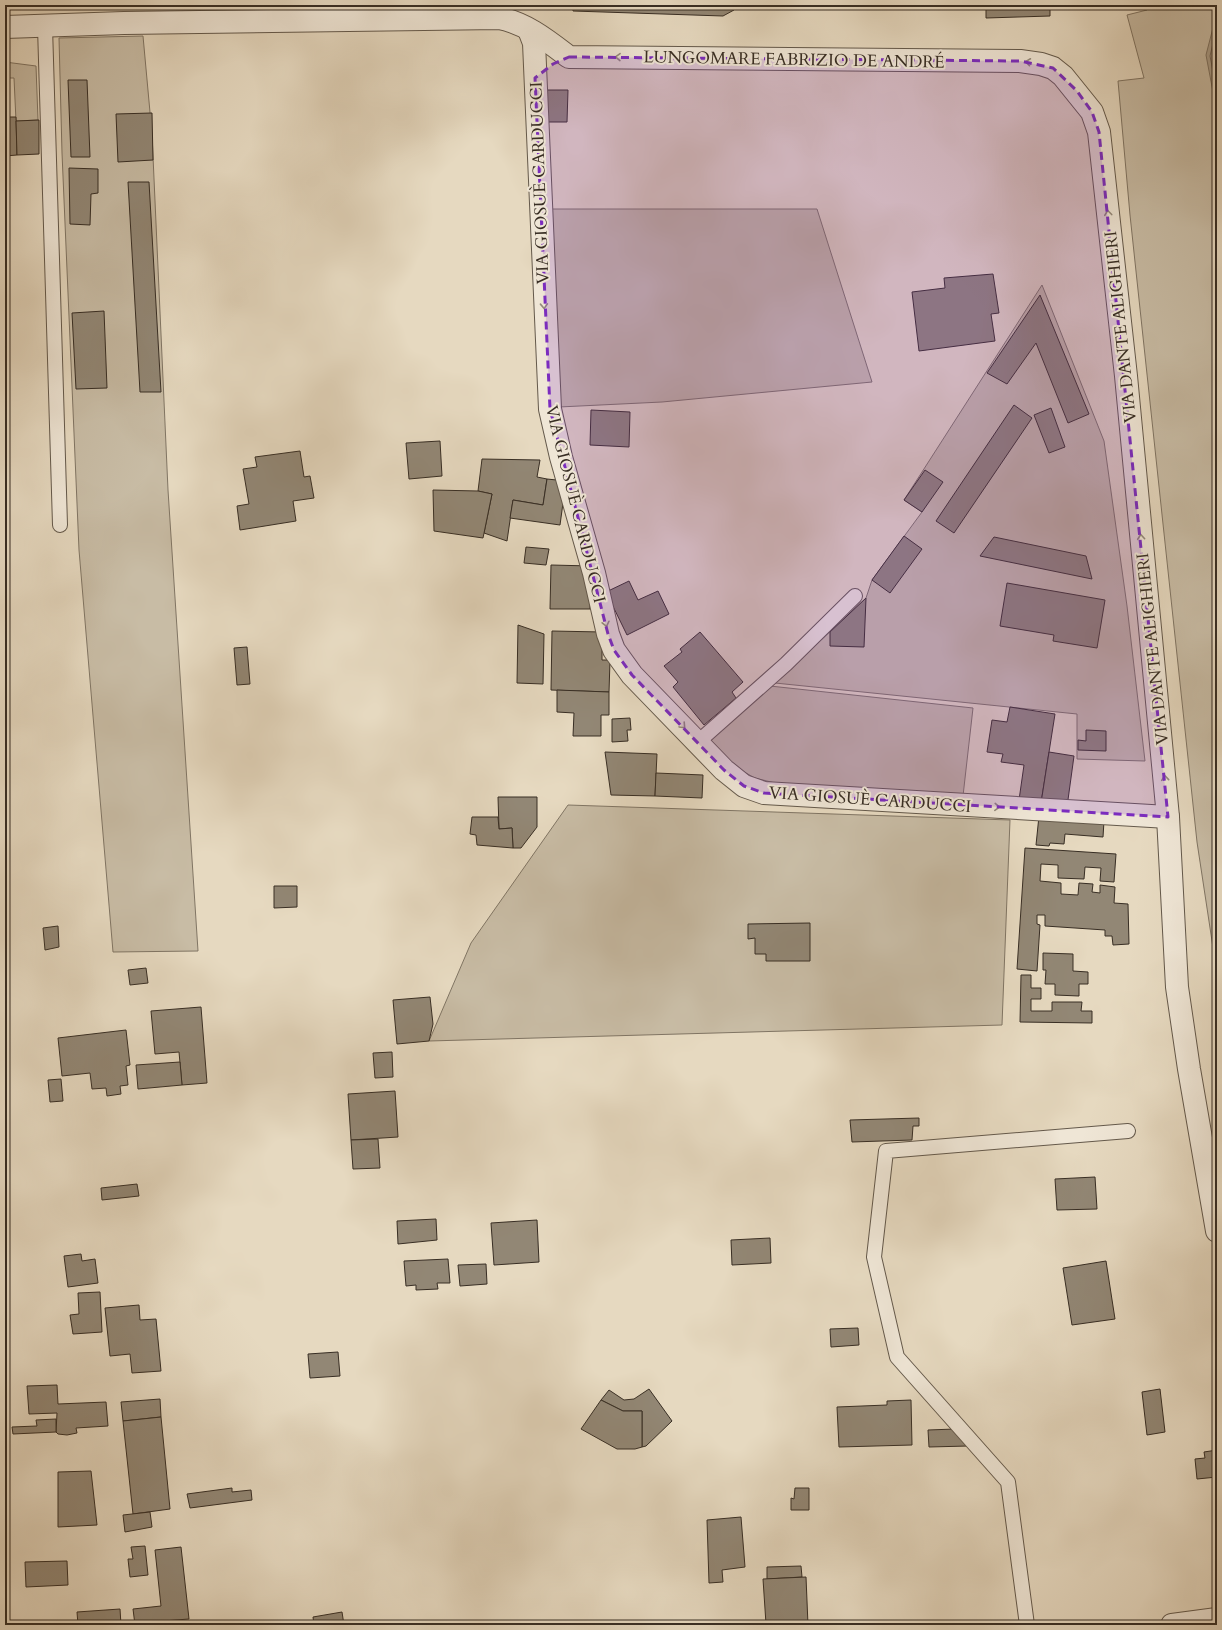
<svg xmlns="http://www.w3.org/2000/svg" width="1222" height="1630" viewBox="0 0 1222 1630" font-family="Cardo,serif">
<rect width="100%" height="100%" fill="#e6d9c0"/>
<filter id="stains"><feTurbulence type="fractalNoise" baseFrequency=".005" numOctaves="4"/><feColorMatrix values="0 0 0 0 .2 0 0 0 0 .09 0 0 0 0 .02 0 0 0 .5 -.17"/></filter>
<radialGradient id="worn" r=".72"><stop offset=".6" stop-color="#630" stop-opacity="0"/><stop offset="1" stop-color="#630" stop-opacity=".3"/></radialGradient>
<g fill="#c8bca5" stroke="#807564">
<polygon points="1146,5 1217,5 1217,974 1197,842 1130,215 1118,81 1144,78 1127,15 1147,10"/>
<polygon points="143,36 152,134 168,490 198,951 113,952 79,550 62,153 59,38"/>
<polygon points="5,62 36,66 38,120 16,121 14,78 5,78"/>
<polygon points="549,209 817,209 872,382 662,402 559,407"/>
<polygon points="1042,285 1104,441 1127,606 1145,761 1077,759 1077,714 775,683 866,598 872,580 922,512 904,500"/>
<polygon points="770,686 973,708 963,796 783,785 755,778 737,768 709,741"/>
<polygon points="568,805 1010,820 1002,1025 429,1041 471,943"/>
</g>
<polygon fill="#ab9f8b" stroke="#7d7262" points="1217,18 1217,113 1206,55 1215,20"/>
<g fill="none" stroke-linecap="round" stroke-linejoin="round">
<polyline stroke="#726658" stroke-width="1" points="1217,27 1210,56 1217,92"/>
</g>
<g fill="#928775" stroke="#382e24">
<polygon points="573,5 735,5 734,10 723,16 573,11"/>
<polygon points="986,5 1050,5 1050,16 986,18"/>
<polygon points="68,80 87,80 90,157 71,157"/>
<polygon points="546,90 568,90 567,122 545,122"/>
<polygon points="152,113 153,160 118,162 116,114"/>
<polygon points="5,117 16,117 17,155 5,156"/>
<polygon points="39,120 39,154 17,155 16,121"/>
<polygon points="69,168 98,169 98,193 91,194 90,225 70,224"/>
<polygon points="128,182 149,182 161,392 140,392"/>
<polygon points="993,274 999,313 991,314 995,341 919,351 912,292 945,288 944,278"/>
<polygon points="1040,295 1089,414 1068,423 1036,343 1007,384 987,373"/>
<polygon points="104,311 107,388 76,389 72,313"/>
<polygon points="1014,405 1032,418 954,533 936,521"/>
<polygon points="1051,408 1065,447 1049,453 1034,415"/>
<polygon points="591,410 630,412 629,447 590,445"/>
<polygon points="440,441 442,476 409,479 406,443"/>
<polygon points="300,451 304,477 310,476 314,498 293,501 296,521 240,530 237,506 249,504 243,469 257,467 255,457"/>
<polygon points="482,459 540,460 537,477 547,479 543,505 513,500 507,541 484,533 492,494 478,491"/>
<polygon points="925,470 943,482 922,512 904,500"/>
<polygon points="547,479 566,481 560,525 510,518 513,500 543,505"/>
<polygon points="433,490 478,491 492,494 483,538 434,531"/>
<polygon points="904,536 922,549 890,593 872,580"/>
<polygon points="994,537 1086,556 1092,579 980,556"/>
<polygon points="526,547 549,549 546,565 524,563"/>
<polygon points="551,565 591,566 590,609 550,609"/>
<polygon points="629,581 638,600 658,591 669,614 627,635 606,592"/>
<polygon points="1007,583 1105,600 1097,648 1053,641 1054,635 1000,626"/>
<polygon points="866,598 864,647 830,646 830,632"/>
<polygon points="518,625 544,634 543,684 517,683"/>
<polygon points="552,631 602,632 602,660 610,660 609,692 551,690"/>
<polygon points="700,632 743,682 732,692 736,698 704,725 673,687 678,682 664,666 682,652 680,649"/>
<polygon points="247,647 250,684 237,685 234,648"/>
<polygon points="557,690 609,692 609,715 601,715 601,736 573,736 574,713 557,712"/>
<polygon points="1010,707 1055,714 1041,803 1019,800 1024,765 1001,762 1003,754 987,752 992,720 1007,722"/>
<polygon points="630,718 631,730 627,730 628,741 612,742 612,719"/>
<polygon points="1086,730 1106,731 1106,751 1078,750 1078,740 1086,741"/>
<polygon points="605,752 657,754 655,796 611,795"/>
<polygon points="1049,752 1074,756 1067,807 1041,803"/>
<polygon points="656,773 703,775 702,798 655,796"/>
<polygon points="498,797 537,797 537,827 521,848 513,848 512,828 499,829"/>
<polygon points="1039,816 1104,821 1103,837 1065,834 1064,844 1050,843 1049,846 1036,845"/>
<polygon points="472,817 498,817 499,829 512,828 513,848 477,845 476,835 470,834"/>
<polygon points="1025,848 1116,854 1114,882 1100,881 1101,868 1085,867 1084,879 1058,878 1058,865 1041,864 1040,881 1061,883 1061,894 1078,895 1079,883 1093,884 1092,892 1100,893 1100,885 1115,887 1114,903 1128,904 1129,944 1113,945 1112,936 1105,936 1105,930 1045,926 1045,915 1037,915 1037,924 1040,925 1037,971 1017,969"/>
<polygon points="274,886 297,886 297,907 274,908"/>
<polygon points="810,923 810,961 766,961 766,954 755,954 755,938 748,939 748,924"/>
<polygon points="58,926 59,947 45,950 43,928"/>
<polygon points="1043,953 1073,954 1073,971 1088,972 1088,984 1079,984 1079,996 1055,995 1055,984 1045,984 1046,970 1043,970"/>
<polygon points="146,968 148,983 130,985 128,970"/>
<polygon points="1021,975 1031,975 1031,988 1041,988 1041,999 1031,999 1031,1011 1052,1011 1052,1002 1082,1002 1081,1011 1092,1011 1092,1023 1020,1022"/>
<polygon points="430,997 433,1024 429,1041 397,1044 393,1000"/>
<polygon points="201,1007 207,1083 182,1085 179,1052 155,1054 151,1011"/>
<polygon points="126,1030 130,1065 126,1066 128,1085 120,1086 121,1094 107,1096 106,1088 92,1089 90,1073 62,1076 58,1038"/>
<polygon points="392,1052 393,1077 375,1078 373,1053"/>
<polygon points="180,1062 182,1085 138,1089 136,1065"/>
<polygon points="61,1079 63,1101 50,1102 48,1080"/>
<polygon points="395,1091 398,1137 351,1140 348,1094"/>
<polygon points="919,1118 919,1126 913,1126 912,1140 852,1142 850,1120"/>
<polygon points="378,1139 380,1168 353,1169 351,1140"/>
<polygon points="1095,1177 1097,1209 1057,1210 1055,1179"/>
<polygon points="137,1184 139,1196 102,1200 101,1188"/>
<polygon points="436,1219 437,1240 398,1244 397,1221"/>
<polygon points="537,1220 539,1262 494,1265 491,1223"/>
<polygon points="770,1238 771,1263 732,1265 731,1240"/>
<polygon points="81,1254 82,1261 95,1259 98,1283 68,1287 64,1256"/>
<polygon points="448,1259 450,1283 437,1283 438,1289 416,1290 416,1285 406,1286 404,1261"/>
<polygon points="1106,1261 1115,1319 1072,1325 1063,1268"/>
<polygon points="486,1264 487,1284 460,1286 458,1265"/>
<polygon points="100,1292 102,1332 73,1334 70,1315 79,1314 78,1293"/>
<polygon points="139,1305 140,1320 156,1319 161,1371 132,1373 130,1354 110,1356 105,1308"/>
<polygon points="858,1328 859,1345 831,1347 830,1329"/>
<polygon points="338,1352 340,1376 310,1378 308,1354"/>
<polygon points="57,1385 58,1404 106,1402 108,1426 76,1428 77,1433 67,1435 58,1434 56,1432 57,1413 29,1414 27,1386"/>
<polygon points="649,1389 672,1421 646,1446 642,1447 642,1411 623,1411 601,1400 609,1390 624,1400 634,1399"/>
<polygon points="1160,1389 1165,1432 1147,1435 1142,1392"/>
<polygon points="160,1399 161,1417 123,1421 121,1402"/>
<polygon points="601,1400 623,1411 642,1411 642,1447 635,1449 617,1449 581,1429"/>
<polygon points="911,1400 912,1445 839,1447 837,1407 887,1405 887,1401"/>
<polygon points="161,1417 170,1509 133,1514 123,1421"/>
<polygon points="56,1419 56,1432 13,1434 12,1427 37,1426 36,1420"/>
<polygon points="955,1429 968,1446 929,1447 928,1430"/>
<polygon points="1217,1450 1217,1477 1197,1479 1195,1459 1205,1458 1204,1452"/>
<polygon points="91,1471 97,1525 58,1527 58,1472"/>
<polygon points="232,1488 232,1492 251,1490 252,1500 190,1508 187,1494"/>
<polygon points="795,1488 809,1488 809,1510 791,1510 791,1498 794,1499"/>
<polygon points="150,1512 152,1527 125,1532 123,1515"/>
<polygon points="741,1517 745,1567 722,1570 723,1582 709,1583 707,1520"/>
<polygon points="145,1546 148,1575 130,1577 128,1559 133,1559 131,1547"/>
<polygon points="181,1547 189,1619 163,1621 163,1625 135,1625 133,1609 161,1606 155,1550"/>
<polygon points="67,1561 68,1585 26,1587 25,1562"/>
<polygon points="801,1566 802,1577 767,1579 767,1567"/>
<polygon points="806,1577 808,1625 770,1625 770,1623 766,1624 763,1579"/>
<polygon points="120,1609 121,1625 78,1625 77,1612"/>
<polygon points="342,1612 344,1625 314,1625 313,1617"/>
</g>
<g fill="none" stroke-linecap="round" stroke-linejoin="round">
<g stroke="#64594b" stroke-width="16">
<g id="service">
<polyline points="45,27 60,525"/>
<polyline points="698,742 786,664 855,596"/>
<polyline points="1027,1625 1008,1482 897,1357 874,1257 886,1151 1128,1131"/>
</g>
</g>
<g stroke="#64594b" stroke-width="24">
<g id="minor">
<path d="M 5,27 L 124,23 L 499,18 C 526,23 548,41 569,57 L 1020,61 L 1041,64 L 1053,68 L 1063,76 L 1092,112 L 1099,132 L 1126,376 L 1168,817 L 1177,987 L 1189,1069 L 1217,1231"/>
<polyline points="529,30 534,43 550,409 561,457 594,573 608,634 614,650 632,675 724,770 744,786 764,793 1168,817"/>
<polyline points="1172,1625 1217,1619"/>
</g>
</g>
<use href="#service" stroke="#efe6d6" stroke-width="14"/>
<use href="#minor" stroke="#efe6d6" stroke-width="22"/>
</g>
<defs><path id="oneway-chevron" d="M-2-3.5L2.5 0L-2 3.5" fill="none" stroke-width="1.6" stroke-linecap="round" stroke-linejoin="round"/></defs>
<g stroke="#948a7d">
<use href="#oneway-chevron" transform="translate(618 57) rotate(-179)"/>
<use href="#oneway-chevron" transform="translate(1028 62) rotate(-172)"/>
<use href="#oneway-chevron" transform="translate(1108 213) rotate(-97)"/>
<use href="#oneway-chevron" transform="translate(544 306) rotate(88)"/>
<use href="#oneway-chevron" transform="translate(1141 537) rotate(-95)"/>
<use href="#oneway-chevron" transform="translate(606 624) rotate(77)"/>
<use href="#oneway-chevron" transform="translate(683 726) rotate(47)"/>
<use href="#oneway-chevron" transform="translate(1165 778) rotate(-96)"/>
<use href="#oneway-chevron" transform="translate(997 807) rotate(3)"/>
</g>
<path fill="#7b2cbf" fill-opacity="0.2" stroke="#7b2cbf" stroke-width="3" stroke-dasharray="8 5" stroke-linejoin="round" d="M 569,57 L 1020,61 L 1053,68 L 1077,91 L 1092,112 L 1099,132 L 1168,817 L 764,793 L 744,786 L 724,770 L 632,675 L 614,650 L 608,634 L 550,409 L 535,78 L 553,64 Z"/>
<g text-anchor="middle" stroke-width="4" stroke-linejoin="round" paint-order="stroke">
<g font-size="17" fill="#382e24" stroke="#efe6d6">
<text transform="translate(794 59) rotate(1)" y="6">LUNGOMARE FABRIZIO DE ANDRÉ</text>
<text transform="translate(539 183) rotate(-92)" y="6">VIA GIOSUÈ CARDUCCI</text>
<text transform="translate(1120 327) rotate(-96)" y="6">VIA DANTE ALIGHIERI</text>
<text transform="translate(576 504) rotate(76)" y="6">VIA GIOSUÈ CARDUCCI</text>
<text transform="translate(1152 649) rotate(-96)" y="6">VIA DANTE ALIGHIERI</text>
<text transform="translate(870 799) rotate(4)" y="6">VIA GIOSUÈ CARDUCCI</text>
</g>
</g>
<rect width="1222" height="1630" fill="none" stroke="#e6d9c0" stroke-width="20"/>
<rect x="6" y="6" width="1210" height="1618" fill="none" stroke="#382e24" stroke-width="2"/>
<rect x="10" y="10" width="1202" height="1610" fill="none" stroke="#382e24"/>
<rect width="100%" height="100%" filter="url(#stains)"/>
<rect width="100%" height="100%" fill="url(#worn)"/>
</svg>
